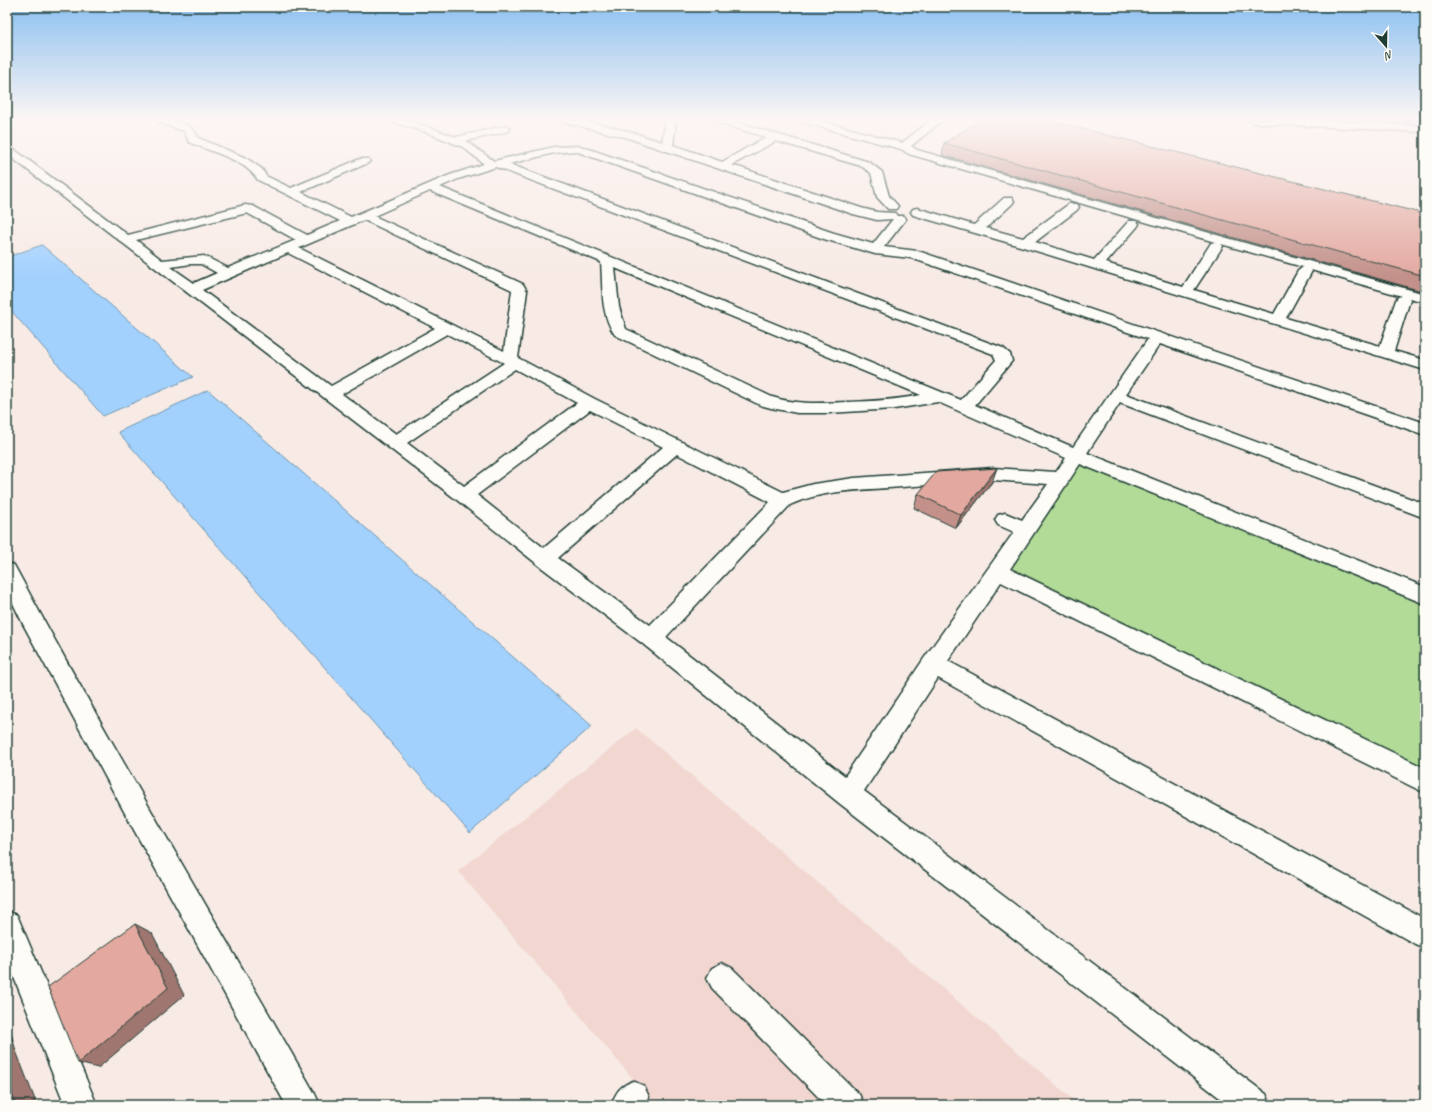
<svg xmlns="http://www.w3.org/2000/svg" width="1432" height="1112" viewBox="0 0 1432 1112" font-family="Caveat,sans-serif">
<rect width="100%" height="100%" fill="#f8ebe6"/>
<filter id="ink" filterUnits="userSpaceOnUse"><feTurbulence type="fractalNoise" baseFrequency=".025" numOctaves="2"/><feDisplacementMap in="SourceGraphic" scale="8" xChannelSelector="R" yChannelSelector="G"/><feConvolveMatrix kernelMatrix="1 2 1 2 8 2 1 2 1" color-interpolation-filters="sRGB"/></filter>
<g filter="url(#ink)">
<polygon fill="#f2d7d1" points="636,728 1080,1105 655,1105 458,871"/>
<polygon fill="#b2db98" stroke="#688c66" points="1080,456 1425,592 1425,779 1006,572"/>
<g fill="#a3d1fe" stroke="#6e96ad">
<polygon points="1269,120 1425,120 1425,128"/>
<polygon points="42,245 193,377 103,416 7,306 7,257"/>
<polygon points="208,390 592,726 470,833 118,432"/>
</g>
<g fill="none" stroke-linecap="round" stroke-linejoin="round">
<g stroke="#1f3d34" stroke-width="3">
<g id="minor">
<path d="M 156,120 C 171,120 193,121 198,138 L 246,158 L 262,169 L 266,176 L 291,188 L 360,159 L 368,159 L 370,161 L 368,163 L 301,192 L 351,217 L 450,175 L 484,164 L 463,147 L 426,132 L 393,122 L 392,120 L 408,120 L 456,137 L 505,126 L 509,127 L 510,129 L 509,131 L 466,141 L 494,161 L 554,147 L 580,146 L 834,233 L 873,244 L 893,219 L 877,220 L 853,214 L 625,137 L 563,122 L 562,120 C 596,120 630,132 662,142 L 666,120 L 676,120 L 673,145 L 722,162 L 766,137 L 715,122 L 714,120 L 730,120 L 869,162 L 882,172 L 889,196 L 898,206 L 896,209 L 888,209 L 877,197 L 871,173 L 861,166 L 776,141 L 732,165 L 861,208 L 877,212 L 895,213 L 897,216 L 904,216 L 906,219 L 884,247 L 918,251 L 1425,423 L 1425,435 L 1160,344 L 1126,394 L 1425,504 L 1425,518 L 1120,403 L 1087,453 L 1425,587 L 1425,604 L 1080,464 L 1010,569 L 1425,768 L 1425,793 L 1001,582 L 948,661 L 1425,919 L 1425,948 L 1415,944 L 938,678 L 864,791 L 1266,1094 L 1271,1105 L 1229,1105 L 839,803 L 643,644 L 537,564 L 457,500 L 7,154 L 7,146 L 11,147 L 128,235 L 245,205 L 253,206 L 307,235 L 340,221 L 258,180 C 243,158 213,153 189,142 L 184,131 L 157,122 ZM 575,151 L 824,239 L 875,254 L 911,258 L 1148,339 L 1073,447 L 975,405 L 1012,361 L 1010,354 L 1003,348 L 509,164 L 554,153 ZM 496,167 L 993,354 L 996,360 L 961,400 L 440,187 L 458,179 ZM 430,191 L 601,262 C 603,287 600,314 615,335 L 760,405 L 771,408 L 797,413 L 829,413 L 894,409 L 938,402 L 1066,458 L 1056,472 L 993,468 L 854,478 L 813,484 L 783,492 L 595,399 L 518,358 L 527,291 L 523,284 L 374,216 ZM 247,213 L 296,240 L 228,268 L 204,256 L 162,260 L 136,240 ZM 364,220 L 512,290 L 504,351 L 299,248 ZM 288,253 L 435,328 L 331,386 L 202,290 ZM 191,264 L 201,264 L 217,273 L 194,283 L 171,267 ZM 615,268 L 921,395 C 897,400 872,401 848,402 C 822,403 797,405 772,397 L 626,329 L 619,307 ZM 447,334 L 504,363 L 396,434 L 342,394 ZM 515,369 L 577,403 L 464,486 L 407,443 ZM 590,410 L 663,447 L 544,548 L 477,495 ZM 677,454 L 770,502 L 650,625 L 558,558 ZM 993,480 L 1048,484 L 1022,520 L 1005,513 L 998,515 L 995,520 L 998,525 L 1014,532 L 925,657 L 845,776 L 666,637 L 790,505 C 820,491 856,490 889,488 C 924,485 958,483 993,480 Z"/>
<path d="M 801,120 L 818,120 L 902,143 L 931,120 L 943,120 L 911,146 L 917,150 L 1425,294 L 1425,302 L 1409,298 L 1410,300 L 1394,351 L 1425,360 L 1425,370 L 1020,246 L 913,215 L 911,212 L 913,209 L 917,208 L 974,225 L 1004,198 L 1012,198 L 1014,201 L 1012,204 L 986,228 L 1023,238 L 1069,204 L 1077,204 L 1079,207 L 1077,210 L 1035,242 L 1094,260 L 1129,221 L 1137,221 L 1139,224 L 1137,227 L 1106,263 L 1183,287 L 1211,243 L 1215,242 L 909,154 L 901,149 L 802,122 ZM 1221,244 L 1303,267 L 1298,271 L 1274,314 L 1194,290 L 1223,246 ZM 1311,270 L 1402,296 L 1398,297 L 1396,300 L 1380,346 L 1286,318 L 1312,271 Z"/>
<polygon points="1248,120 1315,120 1425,126 1425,132 1253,123"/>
<path d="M 7,563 L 14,565 C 110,744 214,918 315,1094 L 320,1105 L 286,1105 L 134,830 L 23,624 L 7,591 Z"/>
<polygon points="7,911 17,915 97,1105 65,1105 7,960"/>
<polygon points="722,963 732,968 859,1094 864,1105 826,1105 712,988 707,978 712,968"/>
<path d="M 633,1081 L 644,1086 L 649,1097 L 646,1105 L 611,1105 C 617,1091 619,1087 633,1081 Z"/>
</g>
</g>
<use href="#minor" fill="#fdfcf7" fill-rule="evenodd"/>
</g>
<g fill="#c3918a" stroke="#1f3d34">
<polygon points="944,143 1425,214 1425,292 942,155"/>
<polygon points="992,482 956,528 914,508 918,494"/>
</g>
<g fill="#9f7670" stroke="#1f3d34">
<polygon points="997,468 992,482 956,528 961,515"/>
<polygon points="135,924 152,933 184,995 98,1068 78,1063"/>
<polygon points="7,1019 16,1051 37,1105 16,1105 7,1082"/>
</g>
<g fill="#e3a9a0" stroke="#1f3d34">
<polygon points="980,120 1047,120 1425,214 1425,276 944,143"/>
<polygon points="997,468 961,515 918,494 936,472"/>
<polygon points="135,924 168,988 78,1063 48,987"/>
<polygon points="7,1082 16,1105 7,1105"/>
</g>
</g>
<linearGradient id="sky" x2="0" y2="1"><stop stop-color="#8cc0f1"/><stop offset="0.43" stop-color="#fcf6f4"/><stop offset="1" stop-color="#fcf6f4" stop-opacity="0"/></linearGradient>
<rect width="1432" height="276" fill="url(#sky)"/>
<rect width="1432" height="1112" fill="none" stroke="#fdfcf7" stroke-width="24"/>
<rect x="12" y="12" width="1408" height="1088" fill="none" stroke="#1f3d34" stroke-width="1.5" filter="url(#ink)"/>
<g transform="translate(1386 46) rotate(160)" stroke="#fdfcf7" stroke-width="3" paint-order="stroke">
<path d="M0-3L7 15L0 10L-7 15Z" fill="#1f3d34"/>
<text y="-6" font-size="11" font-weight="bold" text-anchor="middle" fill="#1f3d34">N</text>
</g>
</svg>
